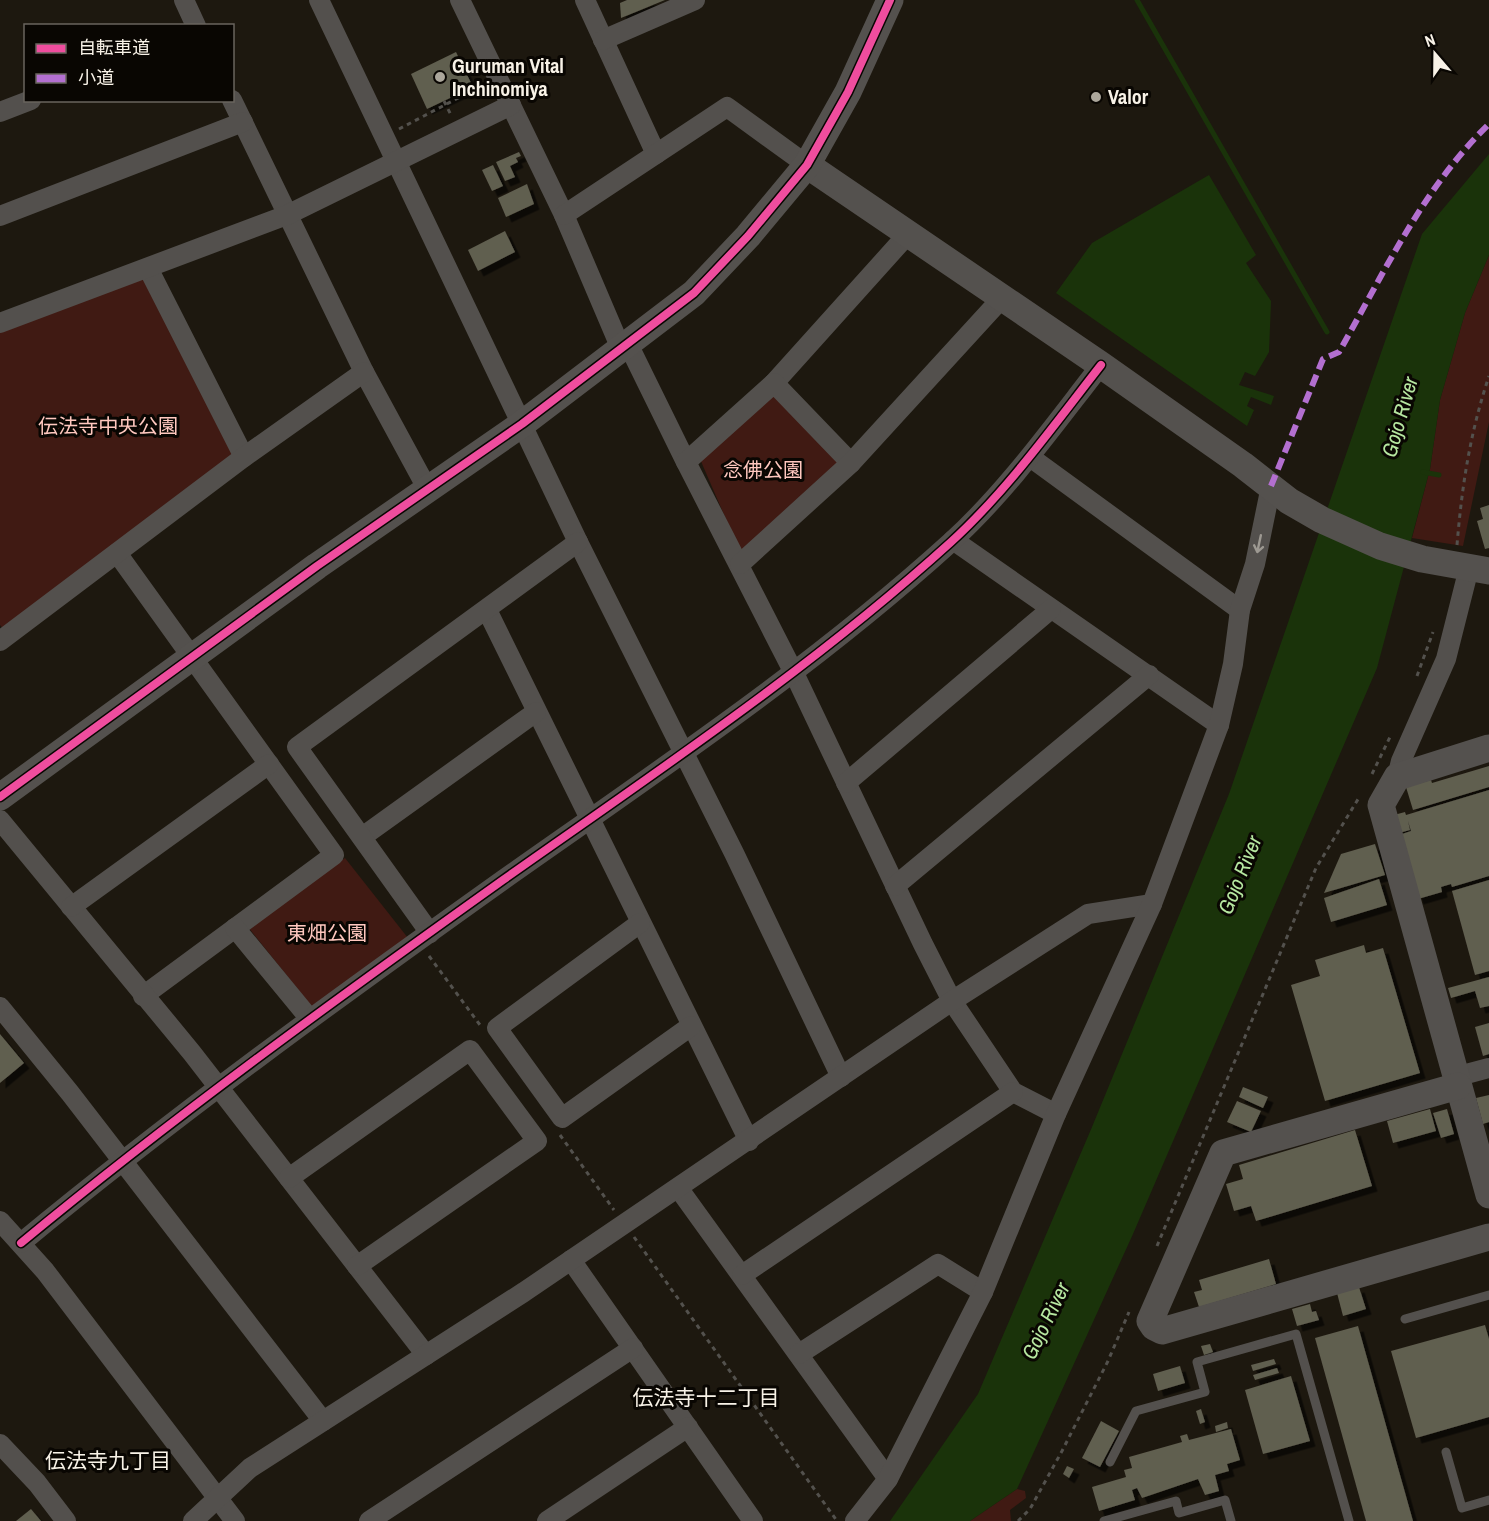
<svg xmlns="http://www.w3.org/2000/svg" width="1489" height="1521" viewBox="0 0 1489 1521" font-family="'Archivo Narrow','Noto Sans JP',sans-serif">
<defs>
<filter id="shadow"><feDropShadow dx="5.5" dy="5.5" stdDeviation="0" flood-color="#0009"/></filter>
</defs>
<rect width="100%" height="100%" fill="#1d180f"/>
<g fill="#401a13">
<polygon points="1489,255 1489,422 1463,546 1412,538 1430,469 1440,400 1465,313"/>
<polygon points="148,268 244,457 8,635 0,625 0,323"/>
<polygon points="776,392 844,464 741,554 700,459"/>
<polygon points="345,858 408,938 312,1007 248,927"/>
<polygon points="1017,1489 1025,1491 1026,1498 1010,1510 1011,1521 970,1521"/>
</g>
<g fill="#1a330a">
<polygon points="1489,154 1489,255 1465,313 1440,400 1430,469 1377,668 1133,1234 1017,1489 970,1521 890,1521 978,1394 1092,1127 1229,794 1422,234"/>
<polygon points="1209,175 1256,255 1246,263 1271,301 1269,352 1255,376 1245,372 1239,385 1274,396 1271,405 1251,397 1247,406 1254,410 1247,426 1056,293 1092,243"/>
</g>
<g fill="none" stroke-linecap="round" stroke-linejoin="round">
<g stroke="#1a330a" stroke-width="5">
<polyline points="1137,0 1327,332"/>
<polyline points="1423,472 1439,475"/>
</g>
</g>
<g fill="#605e4f" filter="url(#shadow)">
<polygon points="627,0 665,0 621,18 620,3"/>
<polygon points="456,52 473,87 427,109 411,74"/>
<polygon points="519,152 521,156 516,158 518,162 510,166 515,177 505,181 496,162"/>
<polygon points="493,165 503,186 492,191 482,170"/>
<polygon points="527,184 534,204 506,217 498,198"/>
<polygon points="505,231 515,252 478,271 468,250"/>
<polygon points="1489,505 1489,548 1485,549 1477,521 1483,519 1480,508"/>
<polygon points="1489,766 1489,787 1413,810 1406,787 1431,780 1432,783"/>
<polygon points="1489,790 1489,876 1452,887 1451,884 1441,887 1442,892 1418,899 1399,835 1411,831 1408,821 1410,830 1399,833 1394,815 1405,812 1406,815"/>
<polygon points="1375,844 1385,875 1324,893 1341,854"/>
<polygon points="1379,879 1387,905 1331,922 1324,898"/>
<polygon points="1489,880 1489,971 1475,975 1452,891"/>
<polygon points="1364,945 1366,953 1383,948 1420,1073 1325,1101 1291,985 1320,976 1315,960"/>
<polygon points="1489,977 1489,1006 1480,1008 1475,991 1451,998 1448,988"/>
<polygon points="1489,1023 1489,1054 1483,1056 1475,1027"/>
<polygon points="0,1034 24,1063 0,1083"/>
<polygon points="1243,1087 1268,1097 1263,1108 1239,1097"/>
<polygon points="1489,1095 1489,1122 1483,1124 1476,1098"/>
<polygon points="1237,1101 1261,1111 1251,1132 1227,1122"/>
<polygon points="1430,1109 1436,1131 1393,1143 1387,1121"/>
<polygon points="1447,1109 1454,1134 1441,1138 1433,1113"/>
<polygon points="1355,1130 1372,1186 1256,1221 1251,1206 1234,1211 1226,1184 1243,1179 1239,1165"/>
<polygon points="1269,1259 1276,1284 1199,1307 1194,1292 1202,1290 1199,1280"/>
<polygon points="1359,1287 1366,1309 1343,1316 1337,1293"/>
<polygon points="1310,1304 1312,1312 1316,1311 1319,1320 1297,1326 1292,1309"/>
<polygon points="1485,1325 1489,1339 1489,1417 1416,1438 1391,1351"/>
<polygon points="1358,1326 1413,1521 1366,1521 1315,1338"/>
<polygon points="1210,1344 1213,1352 1204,1355 1201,1346"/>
<polygon points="1274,1359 1276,1364 1253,1371 1251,1365"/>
<polygon points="1180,1366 1185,1383 1158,1391 1153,1374"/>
<polygon points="1277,1368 1279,1373 1255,1380 1253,1375"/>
<polygon points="1291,1376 1310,1441 1263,1454 1245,1390"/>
<polygon points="1201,1409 1205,1422 1200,1424 1196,1411"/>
<polygon points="1101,1421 1119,1431 1100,1467 1082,1458"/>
<polygon points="1227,1422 1228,1428 1216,1432 1215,1426"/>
<polygon points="1231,1429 1240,1460 1227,1464 1229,1471 1215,1475 1219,1491 1205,1495 1198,1479 1142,1498 1137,1488 1132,1490 1135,1500 1099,1511 1092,1487 1126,1477 1124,1470 1132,1468 1129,1457 1182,1442 1180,1436 1187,1434 1189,1440"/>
<polygon points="1067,1466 1074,1469 1069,1478 1063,1474"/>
<polygon points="31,1509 41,1521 16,1521"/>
</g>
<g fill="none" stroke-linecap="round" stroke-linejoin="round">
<g stroke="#53514d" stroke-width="3" stroke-dasharray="4.5 4.5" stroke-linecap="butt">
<polyline points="444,101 452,117"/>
<polyline points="399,129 481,86"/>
<path d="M 1457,545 C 1462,485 1470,433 1489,376"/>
<polyline points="1417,676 1433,632"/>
<polyline points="1372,774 1390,737"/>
<polyline points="429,956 480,1025"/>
<polyline points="560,1135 614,1210"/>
<polyline points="634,1237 837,1521"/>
<polyline points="1157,1246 1316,868 1360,796"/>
<polyline points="1018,1521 1030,1509 1062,1451 1108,1361 1129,1312"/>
</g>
<g stroke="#53504d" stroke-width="9">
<polyline points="1405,1319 1489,1295"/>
<polyline points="1446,1452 1462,1508 1489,1500"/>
<polyline points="1110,1462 1136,1411 1205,1392 1197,1362 1296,1334 1349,1521"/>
<polyline points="1104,1521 1176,1501 1179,1513 1225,1500 1231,1521"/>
</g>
<g stroke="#53504d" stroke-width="20">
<polyline points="184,0 196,26"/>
<polyline points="319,0 578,542 734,853 841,1077"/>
<polyline points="460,0 564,215 622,351"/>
<polyline points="585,0 656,154"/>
<polyline points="603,40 695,0"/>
<polyline points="232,100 364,372 428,490"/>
<polyline points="0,112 31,100"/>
<polyline points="564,215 727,107 807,165"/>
<polyline points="0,216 243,122"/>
<polyline points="148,268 244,457"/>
<polyline points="0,323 287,215 511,105"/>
<polyline points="629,346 686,462"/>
<polyline points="774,383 908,234"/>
<polyline points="1030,457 1240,610"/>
<polyline points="851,463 774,383 686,462 794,673 923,944 952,1001 1013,1092 1056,1114"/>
<polyline points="953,540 1219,725"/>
<polyline points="117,553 334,855 143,996"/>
<polyline points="740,564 851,463 1002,298"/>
<polyline points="487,610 749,1141"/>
<polyline points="0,641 244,457 364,372"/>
<polyline points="1397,777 1401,761 1446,659 1469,568"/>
<polyline points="846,783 1051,609"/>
<polyline points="0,820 192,1053 426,1355"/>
<polyline points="362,837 536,712"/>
<polyline points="895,886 1149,675"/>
<polyline points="71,907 269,764"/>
<polyline points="640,923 497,1028 562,1118 691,1026"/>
<polyline points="235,928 310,1019"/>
<polyline points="430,933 297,747 578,542"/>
<polyline points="0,1007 70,1093 323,1421"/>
<polyline points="1455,1077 1489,1068"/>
<polyline points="289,1178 470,1050 537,1141 357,1266"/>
<polyline points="679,1189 888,1479"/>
<polyline points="0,1221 45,1271 235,1521"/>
<path d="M 21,1243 C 176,1115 339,997 503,880 C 656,772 812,668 951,542 C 1007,491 1054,425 1101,365"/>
<polyline points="571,1260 753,1521"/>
<polyline points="742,1275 1013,1092"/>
<polyline points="799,1354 938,1264 983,1292"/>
<polyline points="0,1444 37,1483 66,1521"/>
<polyline points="193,1521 250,1468 524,1292 952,1001 1088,914 1152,904"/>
<polyline points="369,1521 633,1348"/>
<polyline points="547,1521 688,1427"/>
<polyline points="855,1521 888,1479 983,1292 1056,1114 1152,904 1219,725 1233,664 1240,610 1255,564 1271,486"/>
</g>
<g stroke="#54514e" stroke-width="27">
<polyline points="807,165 1101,365 1243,465 1289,501 1322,520 1380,546 1422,559 1489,571"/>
<polyline points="1489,748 1397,777 1381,805 1489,1195"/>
<polyline points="0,797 317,566 522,424 694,293 748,236 807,165 848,92 890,0"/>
<polyline points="1458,1086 1223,1153 1150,1321 1154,1327 1162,1331 1489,1237"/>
</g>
<path stroke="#b36fd0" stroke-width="6" stroke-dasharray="12 6" stroke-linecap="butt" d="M 1271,486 L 1323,359 L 1339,352 C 1384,273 1423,188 1489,124"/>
<g stroke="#090602" stroke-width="11">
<g id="cycleway">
<polyline points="0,797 317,566 522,424 694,293 748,236 807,165 848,92 890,0"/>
<path d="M 21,1243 C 176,1115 339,997 503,880 C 656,772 812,668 951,542 C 1007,491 1054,425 1101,365"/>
</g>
</g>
<use href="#cycleway" stroke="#ef4d9e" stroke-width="8"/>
</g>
<defs><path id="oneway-shaft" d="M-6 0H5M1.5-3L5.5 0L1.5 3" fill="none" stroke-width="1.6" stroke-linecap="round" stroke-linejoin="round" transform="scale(1.5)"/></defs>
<use stroke="#9d9992" href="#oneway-shaft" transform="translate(1259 544) rotate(102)"/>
<g fill="#aba69b" stroke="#090602" stroke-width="2">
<circle cx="440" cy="77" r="6"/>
<circle cx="1096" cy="97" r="6"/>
</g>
<g text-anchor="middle" stroke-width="6" stroke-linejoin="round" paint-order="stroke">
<g font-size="20" font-weight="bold" fill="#f8f2e7" stroke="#090602" text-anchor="start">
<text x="452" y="73">Guruman Vital<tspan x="452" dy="23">Inchinomiya</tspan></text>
<text x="1108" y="104">Valor</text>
</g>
<g font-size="20" fill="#ffc8bf" stroke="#090602">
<text x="108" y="433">伝法寺中央公園</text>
<text x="763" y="477">念佛公園</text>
<text x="327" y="940">東畑公園</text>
</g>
<g font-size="21" font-style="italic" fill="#b6e7a0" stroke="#090602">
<text transform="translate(1400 417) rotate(-74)" y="7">Gojo River</text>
<text transform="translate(1240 875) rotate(-68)" y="7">Gojo River</text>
<text transform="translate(1046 1321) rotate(-64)" y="7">Gojo River</text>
</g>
<g font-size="21" fill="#f8f2e7" stroke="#090602">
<text x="706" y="1405">伝法寺十二丁目</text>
<text x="108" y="1468">伝法寺九丁目</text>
</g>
</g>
<rect x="24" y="24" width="210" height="78" fill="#090602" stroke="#69645e" stroke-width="1.5"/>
<rect x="36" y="44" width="30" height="9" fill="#ef4d9e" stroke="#69645e" stroke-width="1.5"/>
<text x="78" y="54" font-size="18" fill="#f8f2e7">自転車道</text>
<rect x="36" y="74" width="30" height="9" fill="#b36fd0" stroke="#69645e" stroke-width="1.5"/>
<text x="78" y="84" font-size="18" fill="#f8f2e7">小道</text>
<g transform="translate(1435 54) rotate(340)" stroke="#090602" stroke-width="4.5" paint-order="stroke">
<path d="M0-4.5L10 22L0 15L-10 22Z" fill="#f8f2e7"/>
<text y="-9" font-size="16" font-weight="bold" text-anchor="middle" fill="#f8f2e7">N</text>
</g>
</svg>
